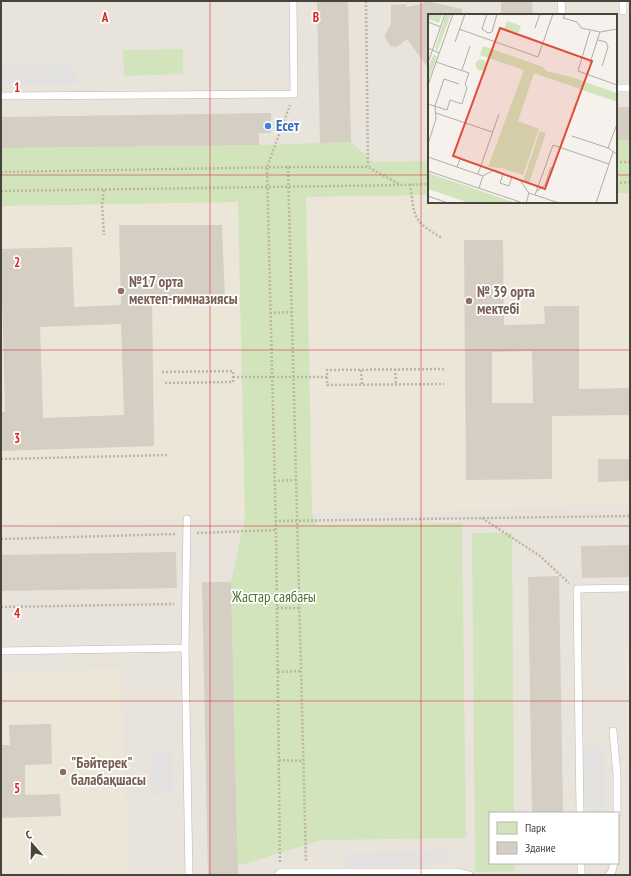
<svg xmlns="http://www.w3.org/2000/svg" width="631" height="876" viewBox="0 0 631 876" font-family="'PT Sans Narrow',sans-serif">
<rect width="100%" height="100%" fill="#f5f2ed"/>
<path fill="#e8e4db" fill-rule="evenodd" d="M 1,1 L 630,1 L 630,875 L 1,875 ZM 429,15 L 616,15 L 616,202 L 429,202 ZM 490,813 L 618,813 L 618,863 L 490,863 Z"/>
<g fill="#ece6d8">
<polygon points="616,193 630,193 630,505 312,513 306,196 429,195 429,202 616,202"/>
<polygon points="238,201 245,518 1,523 1,206"/>
<polygon points="630,648 630,838 624,649"/>
<polygon points="120,668 129,870 1,875 1,674"/>
</g>
<g fill="#d2e4bb">
<polygon points="183,49 183,74 124,76 123,50"/>
<rect x="616" y="140" width="14" height="53"/>
<polygon points="351,142 373,162 429,161 429,195 306,197 312,513 316,525 462,523 466,838 321,840 244,864 238,865 231,582 245,518 238,202 1,206 1,148 259,145"/>
<polygon points="472,533 512,533 514,813 490,813 490,863 515,863 515,871 475,872"/>
</g>
<g fill="#e4e2e0">
<polygon points="69,64 81,84 1,85 1,66"/>
<polygon points="604,746 606,813 586,813 584,746"/>
<polygon points="172,751 174,794 152,795 150,752"/>
<polygon points="447,850 447,864 345,867 345,853"/>
</g>
<g fill="#d5cec3" fill-rule="evenodd">
<polygon points="317,1 348,1 351,142 320,143"/>
<polygon points="427,1 462,9 462,15 429,15 429,69 407,39 398,46 395,47 390,46 385,37 385,34 391,24 391,5 406,4 406,7 422,4"/>
<polygon points="501,1 532,1 533,15 501,15"/>
<rect x="616" y="107" width="14" height="33"/>
<polygon points="271,113 271,133 259,133 259,145 1,148 1,117"/>
<path d="M 119,225 L 222,225 L 225,300 L 152,302 L 154,446 L 1,451 L 1,412 L 5,412 L 1,249 L 72,247 L 74,307 L 121,305 ZM 121,324 L 124,415 L 43,418 L 40,327 Z"/>
<path d="M 464,240 L 503,240 L 504,325 L 545,324 L 544,306 L 579,306 L 579,389 L 630,388 L 630,415 L 552,416 L 552,479 L 466,480 ZM 532,351 L 533,403 L 492,403 L 492,352 Z"/>
<polygon points="598,459 630,459 630,481 598,482"/>
<polygon points="630,545 630,577 582,578 581,546"/>
<polygon points="176,552 177,588 1,591 1,555"/>
<polygon points="559,576 563,813 532,813 528,577"/>
<polygon points="202,582 231,582 238,875 208,875"/>
<polygon points="51,724 52,764 25,765 25,795 60,794 61,816 1,818 1,745 10,745 9,725"/>
</g>
<g fill="none" stroke-linecap="round" stroke-linejoin="round">
<g stroke="#bfb9b0" stroke-width="8">
<g id="service">
<polyline points="561,1 562,15"/>
<polyline points="623,1 623,11"/>
<polyline points="616,88 630,88"/>
<polyline points="1,96 294,94 293,1"/>
<polyline points="187,519 185,648 189,875"/>
<polyline points="1,651 185,648"/>
<polyline points="613,731 617,775 617,813"/>
<polyline points="580,813 577,589 630,588"/>
<polyline points="581,863 581,875"/>
<polyline points="278,875 281,872 457,872 469,875"/>
<polyline points="609,875 612,871 614,863"/>
</g>
</g>
<g stroke="#bfb5a3" stroke-width="2.5" stroke-dasharray="2 2" stroke-linecap="butt">
<polyline points="366,1 368,166"/>
<polyline points="616,162 630,162"/>
<polyline points="288,167 306,862"/>
<polyline points="1,172 288,167 368,167 401,185 429,184"/>
<polyline points="616,183 630,182"/>
<path d="M 410,184 C 415,217 411,220 442,238"/>
<polyline points="104,190 102,204 104,235"/>
<polyline points="1,191 401,185"/>
<polyline points="270,313 292,312"/>
<polyline points="395,369 396,384"/>
<polyline points="444,369 327,370 327,385 444,384"/>
<polyline points="361,370 362,384"/>
<polyline points="162,372 233,371 233,382 163,383"/>
<polyline points="233,377 327,377"/>
<polyline points="1,459 168,455"/>
<polyline points="274,481 296,480"/>
<polyline points="482,518 540,556 569,583"/>
<polyline points="275,521 630,516"/>
<polyline points="197,533 276,530"/>
<polyline points="1,539 176,534"/>
<polyline points="1,607 174,604"/>
<polyline points="277,608 299,608"/>
<polyline points="278,672 301,671"/>
<polyline points="279,760 303,761"/>
<polyline points="280,862 276,530 267,167 290,105"/>
</g>
<use href="#service" stroke="#fff" stroke-width="7"/>
</g>
<path fill="none" stroke="#d62828" stroke-width="1" stroke-opacity="0.55" d="M 210,1 L 210,875M 421,1 L 421,875M 1,175 L 429,175M 616,175 L 630,175M 1,350 L 630,350M 1,526 L 630,526M 1,701 L 630,701"/>
<circle fill="#3f7fe0" stroke="#fff" stroke-width="1.5" cx="268" cy="126" r="4"/>
<g fill="#8d6e63" stroke="#fff" stroke-width="1.5">
<circle cx="121" cy="291" r="4"/>
<circle cx="469" cy="301" r="4"/>
<circle cx="63" cy="772" r="4"/>
</g>
<g text-anchor="middle" stroke-width="3.5" stroke-linejoin="round" paint-order="stroke">
<g font-size="15" font-weight="bold" fill="#366cbe" stroke="#fff" text-anchor="start">
<text x="276" y="131">Есет</text>
</g>
<g font-size="15" font-weight="bold" fill="#785e54" stroke="#fff" text-anchor="start">
<text x="129" y="287">№17 орта<tspan x="129" dy="17">мектеп-гимназиясы</tspan></text>
<text x="477" y="297">№ 39 орта<tspan x="477" dy="17">мектебі</tspan></text>
<text x="71" y="768">"Бәйтерек"<tspan x="71" dy="17">балабақшасы</tspan></text>
</g>
<g font-size="15" fill="#4e7534" stroke="#fff">
<text x="274" y="602">Жастар саябағы</text>
</g>
</g>
<g transform="translate(428 14)">
<rect width="189" height="189" fill="#f5f2ed"/>
<path d="M 0,0 L 14,0 L 11,9 L 0,5 ZM 18,0 L 23,0 L 9,37 L 7,34 ZM 79,7 L 93,12 L 90,19 L 76,15 ZM 55,32 L 115,53 L 118,57 L 143,63 L 189,79 L 189,88 L 106,59 L 90,107 L 111,115 L 95,161 L 74,154 L 60,153 L 96,56 L 52,41 ZM 6,40 L 9,43 L 0,67 L 0,53 ZM47.5 51a5.5 5.5 0 1 1 11 0a5.5 5.5 0 1 1-11 0ZM 112,117 L 118,119 L 101,169 L 95,167 ZM 0,159 L 48,175 L 88,189 L 41,189 L 30,185 L 0,175 Z" fill="#d2e4bb"/>
<path fill="none" stroke="#b0aca6" stroke-width="1" d="M 59,0 L 54,15 L 60,19 L 64,18 L 69,0M 137,0 L 135,4 L 149,8 L 153,14 L 172,18 L 189,15M 0,8 L 13,13M 107,14 L 112,0M 31,15 L 110,43 L 125,0M 162,17 L 150,57 L 189,71M 170,26 L 178,28 L 180,33 L 174,52M 27,28 L 37,0M 0,34 L 11,39M 0,49 L 17,0M 162,49 L 172,18M 34,56 L 42,32M 0,71 L 25,0M 0,90 L 19,96 L 22,86 L 34,90 L 39,74 L 37,70 L 41,59 L 8,48M 8,99 L 64,118M 189,110 L 180,134 L 189,140M 144,122 L 180,134M 0,130 L 8,105 L 7,92 L 16,65 L 31,70M 0,143 L 55,162 L 66,156 L 92,166 L 101,179 L 98,189M 29,153 L 32,145 L 53,152M 0,157 L 95,189M 50,160 L 71,100M 75,160 L 72,169 L 81,172 L 84,163M 51,174 L 55,162M 109,177 L 117,171 L 123,153M 101,179 L 131,189M 107,181 L 125,131 L 181,150M 0,182 L 20,189M 168,189 L 185,138"/>
<path fill="#e24b36" fill-opacity="0.15" stroke="#e24b36" stroke-width="2" d="M 72,14 L 164,47 L 117,175 L 25,142 Z"/>
<rect width="189" height="189" fill="none" stroke="#48433b" stroke-width="2"/>
</g>
<g font-size="13" text-anchor="middle" font-weight="bold" fill="#d62828" stroke="#fff" stroke-width="3.5" stroke-linejoin="round" paint-order="stroke">
<text x="105" y="22">A</text>
<text x="316" y="22">B</text>
<text x="17" y="92">1</text>
<text x="17" y="267">2</text>
<text x="17" y="443">3</text>
<text x="17" y="618">4</text>
<text x="17" y="793">5</text>
</g>
<rect width="631" height="876" fill="none" stroke="#48433b" stroke-width="4"/>
<rect x="489" y="812" width="130" height="52" fill="#ffffff" stroke="#b6b4b1"/>
<rect x="497" y="822" width="20" height="12" fill="#d2e4bb" stroke="#b6b4b1"/>
<text x="525" y="832" font-size="12" fill="#48433b">Парк</text>
<rect x="497" y="842" width="20" height="12" fill="#d5cec3" stroke="#b6b4b1"/>
<text x="525" y="852" font-size="12" fill="#48433b">Здание</text>
<g transform="translate(32 844) rotate(340)" stroke="#ffffff" stroke-width="3" paint-order="stroke">
<path d="M0-3L7 15L0 10L-7 15Z" fill="#48433b"/>
<text y="-6" font-size="11" font-weight="bold" text-anchor="middle" fill="#48433b">С</text>
</g>
</svg>
